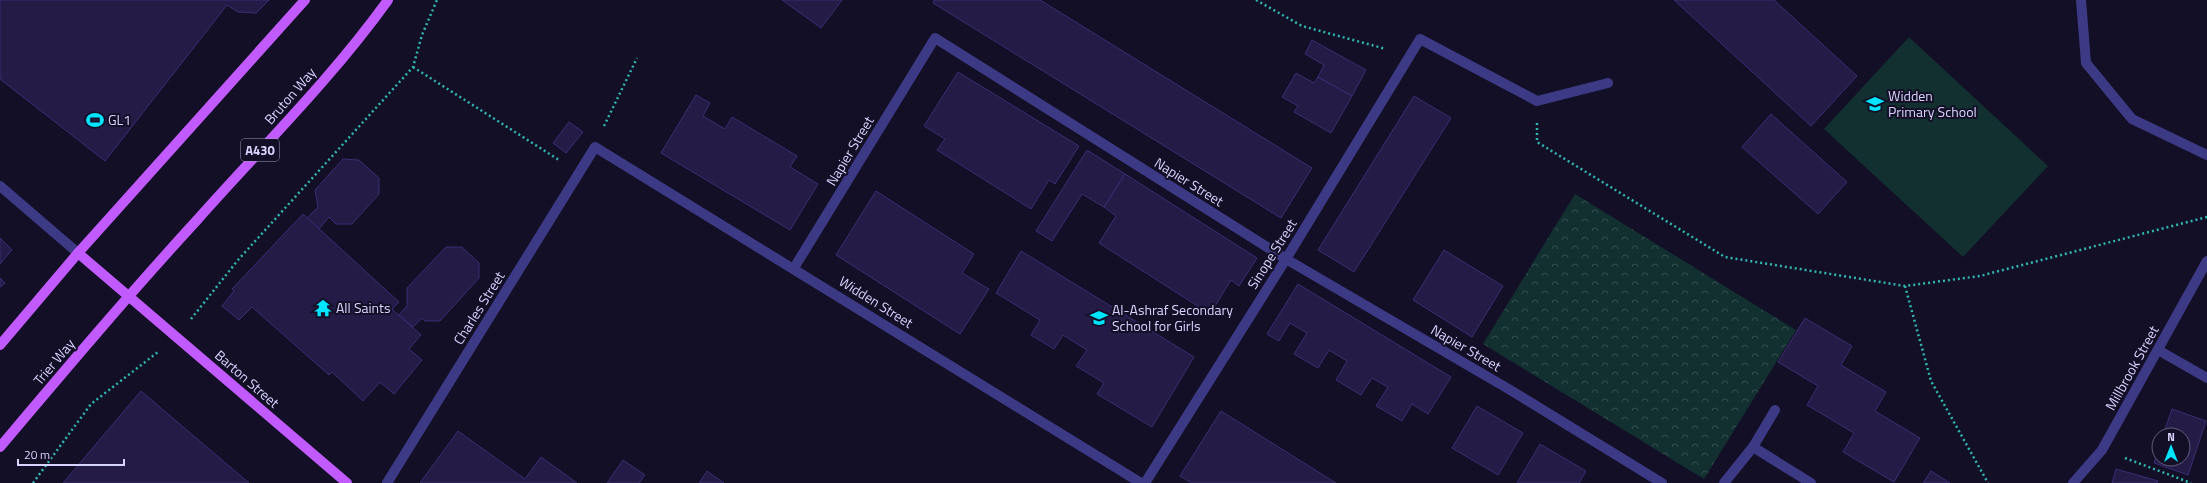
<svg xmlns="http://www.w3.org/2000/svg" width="2207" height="483" viewBox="0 0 2207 483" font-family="'Titillium Web',sans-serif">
<defs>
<pattern id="forest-crowns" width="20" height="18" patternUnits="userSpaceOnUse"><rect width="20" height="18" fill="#12302f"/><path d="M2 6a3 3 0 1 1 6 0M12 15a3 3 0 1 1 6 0" fill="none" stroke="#344d4e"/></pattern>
</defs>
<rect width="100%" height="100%" fill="#130f26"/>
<polygon fill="url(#forest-crowns)" points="1575,194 1796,330 1704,479 1483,344"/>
<polygon fill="#12302f" points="1909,37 2048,166 1963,257 1824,129"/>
<g fill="#241b47" stroke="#3b2d73">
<polygon points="0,0 269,0 256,13 238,12 227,5 105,161 0,79"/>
<polygon points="782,0 842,0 821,28"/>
<polygon points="934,0 1040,0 1312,168 1281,218 933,3"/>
<polygon points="1674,0 1774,0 1857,76 1811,126"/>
<polygon points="1312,40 1366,70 1352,96 1318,77 1324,65 1305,54"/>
<polygon points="958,72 1079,146 1055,184 1049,180 1031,209 937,150 945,139 924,126"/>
<polygon points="1296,73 1314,83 1318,77 1352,96 1331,133 1294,112 1298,106 1282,97"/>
<polygon points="696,95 710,103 703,116 725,129 732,117 797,156 790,167 818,184 790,230 661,153"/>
<polygon points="1414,96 1451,118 1354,272 1318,250"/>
<polygon points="1771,114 1847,182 1818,214 1742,147"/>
<polygon points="569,122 583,132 566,153 553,143"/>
<polygon points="1087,150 1125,174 1104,207 1082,194 1052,241 1036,231"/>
<polygon points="343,159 359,160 379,178 379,194 352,224 336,224 329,217 319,229 307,218 318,207 315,190"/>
<polygon points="1125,174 1257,258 1239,286 1231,280 1210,314 1099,243 1116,216 1104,207"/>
<polygon points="876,191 974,254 962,273 989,289 960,334 836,255"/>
<polygon points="303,214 399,302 392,309 421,335 409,349 422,360 394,394 380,382 363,401 332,372 329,375 252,307 239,320 222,306 234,291 232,289"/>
<polygon points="0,238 12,250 0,264"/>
<polygon points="446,247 462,247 479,263 479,278 440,321 425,321 422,318 413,327 399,315 407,306 407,288"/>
<polygon points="1444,250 1503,286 1472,337 1413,300"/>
<polygon points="1021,251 1194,357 1152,427 1097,394 1104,383 1076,366 1087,350 1063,335 1054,349 1031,335 1040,320 996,293"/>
<polygon points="0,278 5,283 0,287"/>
<polygon points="1298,284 1451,377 1428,414 1412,404 1402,421 1376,406 1388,387 1372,378 1361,395 1336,380 1347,361 1329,350 1318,368 1294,354 1307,333 1290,323 1279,341 1267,334"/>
<polygon points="1805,318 1852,346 1841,365 1886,392 1875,411 1920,438 1894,482 1843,452 1854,433 1807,405 1818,386 1778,362"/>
<polygon points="141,391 249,483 63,483"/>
<polygon points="1477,406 1523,433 1498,475 1452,448"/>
<polygon points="2172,409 2206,421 2188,475 2154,463 2159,448 2159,459 2183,459 2183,435 2163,435"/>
<polygon points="1221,411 1336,483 1192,483 1180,476"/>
<polygon points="458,431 525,479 541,457 577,483 420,483"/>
<polygon points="1540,444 1586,471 1579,483 1517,483"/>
<polygon points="623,460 645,475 639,483 607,483"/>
<polygon points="2116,469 2158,481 2157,483 2112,483"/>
<polygon points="707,471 724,483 699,483"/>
<polygon points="1931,471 1950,483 1923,483"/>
</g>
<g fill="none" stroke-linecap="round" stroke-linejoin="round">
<g stroke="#2fb8b0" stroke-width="2.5" stroke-dasharray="2 3" stroke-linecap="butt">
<polyline points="1256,0 1302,26 1386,49"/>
<polyline points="413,67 559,160"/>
<polyline points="1537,123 1537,142 1725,257 1905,286 1980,276 2207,217"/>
<polyline points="604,126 637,58"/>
<polyline points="1905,286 1931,381 1988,483"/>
<polyline points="191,319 238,260 413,67 422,35 437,0"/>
<polyline points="2125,458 2191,483"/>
<polyline points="33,483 91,404 158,352"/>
</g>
<g stroke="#3d3a85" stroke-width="10">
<polyline points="2081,0 2086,63 2132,119 2207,155"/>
<polyline points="0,186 78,253"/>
<polyline points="794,268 935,38 1286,259 1512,391 1662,483"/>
<polyline points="2158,350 2207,378"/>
<polyline points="1775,410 1753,447 1811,483"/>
<polyline points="387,483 595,147 1141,483"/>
<polyline points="1145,483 1286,259 1420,39 1537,101 1608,83"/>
<polyline points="1724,483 1753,447"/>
<polyline points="2073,483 2102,450 2207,261"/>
</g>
<g stroke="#c25bff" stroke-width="10">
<polyline points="78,253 347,483"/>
<polyline points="0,345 78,253 305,0"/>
<path d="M 0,447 C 65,370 130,293 198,219 C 262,147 332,78 388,0"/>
</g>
</g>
<defs>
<g id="school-bare" transform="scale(1.38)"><path d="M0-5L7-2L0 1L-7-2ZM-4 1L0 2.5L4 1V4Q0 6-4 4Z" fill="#00e5ff" stroke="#130f26" stroke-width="2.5" paint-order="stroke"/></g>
<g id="stadium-bare" transform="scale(1.38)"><path d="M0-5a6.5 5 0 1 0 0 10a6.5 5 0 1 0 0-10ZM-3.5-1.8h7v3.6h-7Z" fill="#00e5ff" stroke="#130f26" stroke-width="2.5" paint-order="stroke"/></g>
<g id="temple-bare" transform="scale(1.38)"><path d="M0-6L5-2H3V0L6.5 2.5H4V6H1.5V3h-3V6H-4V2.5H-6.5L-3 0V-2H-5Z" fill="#00e5ff" stroke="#130f26" stroke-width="2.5" paint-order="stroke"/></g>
</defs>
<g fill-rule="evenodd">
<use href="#school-bare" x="1875" y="104"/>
<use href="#stadium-bare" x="95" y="120"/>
<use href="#temple-bare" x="323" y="308"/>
<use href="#school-bare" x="1099" y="318"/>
</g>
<g text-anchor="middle" stroke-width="4" stroke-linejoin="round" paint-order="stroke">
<rect fill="#130f26" stroke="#9e99be" stroke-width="1" x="241" y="139" width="38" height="22" rx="3"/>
<g font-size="13" font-weight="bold" fill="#d9d4ff">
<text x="260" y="155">A430</text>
</g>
<g font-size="14" fill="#d9d4ff" stroke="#130f26">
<text transform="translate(290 96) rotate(-49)" y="5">Bruton Way</text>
<text transform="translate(850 151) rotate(-59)" y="5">Napier Street</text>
<text transform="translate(1189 182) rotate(32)" y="5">Napier Street</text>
<text transform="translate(1272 254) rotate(-58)" y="5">Sinope Street</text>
<text transform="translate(876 302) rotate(32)" y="5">Widden Street</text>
<text transform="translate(479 308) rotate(-58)" y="5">Charles Street</text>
<text transform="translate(1466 348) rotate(30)" y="5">Napier Street</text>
<text transform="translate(54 362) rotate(-50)" y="5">Trier Way</text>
<text transform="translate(2132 368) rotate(-61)" y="5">Millbrook Street</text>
<text transform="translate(247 379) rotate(41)" y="5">Barton Street</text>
</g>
<g font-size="14" fill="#d9d4ff" stroke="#130f26" text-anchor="start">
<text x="1888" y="101">Widden<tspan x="1888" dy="16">Primary School</tspan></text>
<text x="108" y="125">GL1</text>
<text x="336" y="313">All Saints</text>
<text x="1112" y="315">Al-Ashraf Secondary<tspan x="1112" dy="16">School for Girls</tspan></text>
</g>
</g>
<g transform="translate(2171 447)"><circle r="19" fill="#130f26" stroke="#625e7d"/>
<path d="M0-3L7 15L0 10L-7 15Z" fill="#00e5ff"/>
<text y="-6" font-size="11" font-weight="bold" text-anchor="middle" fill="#d9d4ff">N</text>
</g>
<path d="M18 459v6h106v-6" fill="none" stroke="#d9d4ff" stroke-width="2"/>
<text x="24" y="459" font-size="12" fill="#d9d4ff" stroke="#130f26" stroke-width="3" paint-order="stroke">20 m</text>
</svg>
